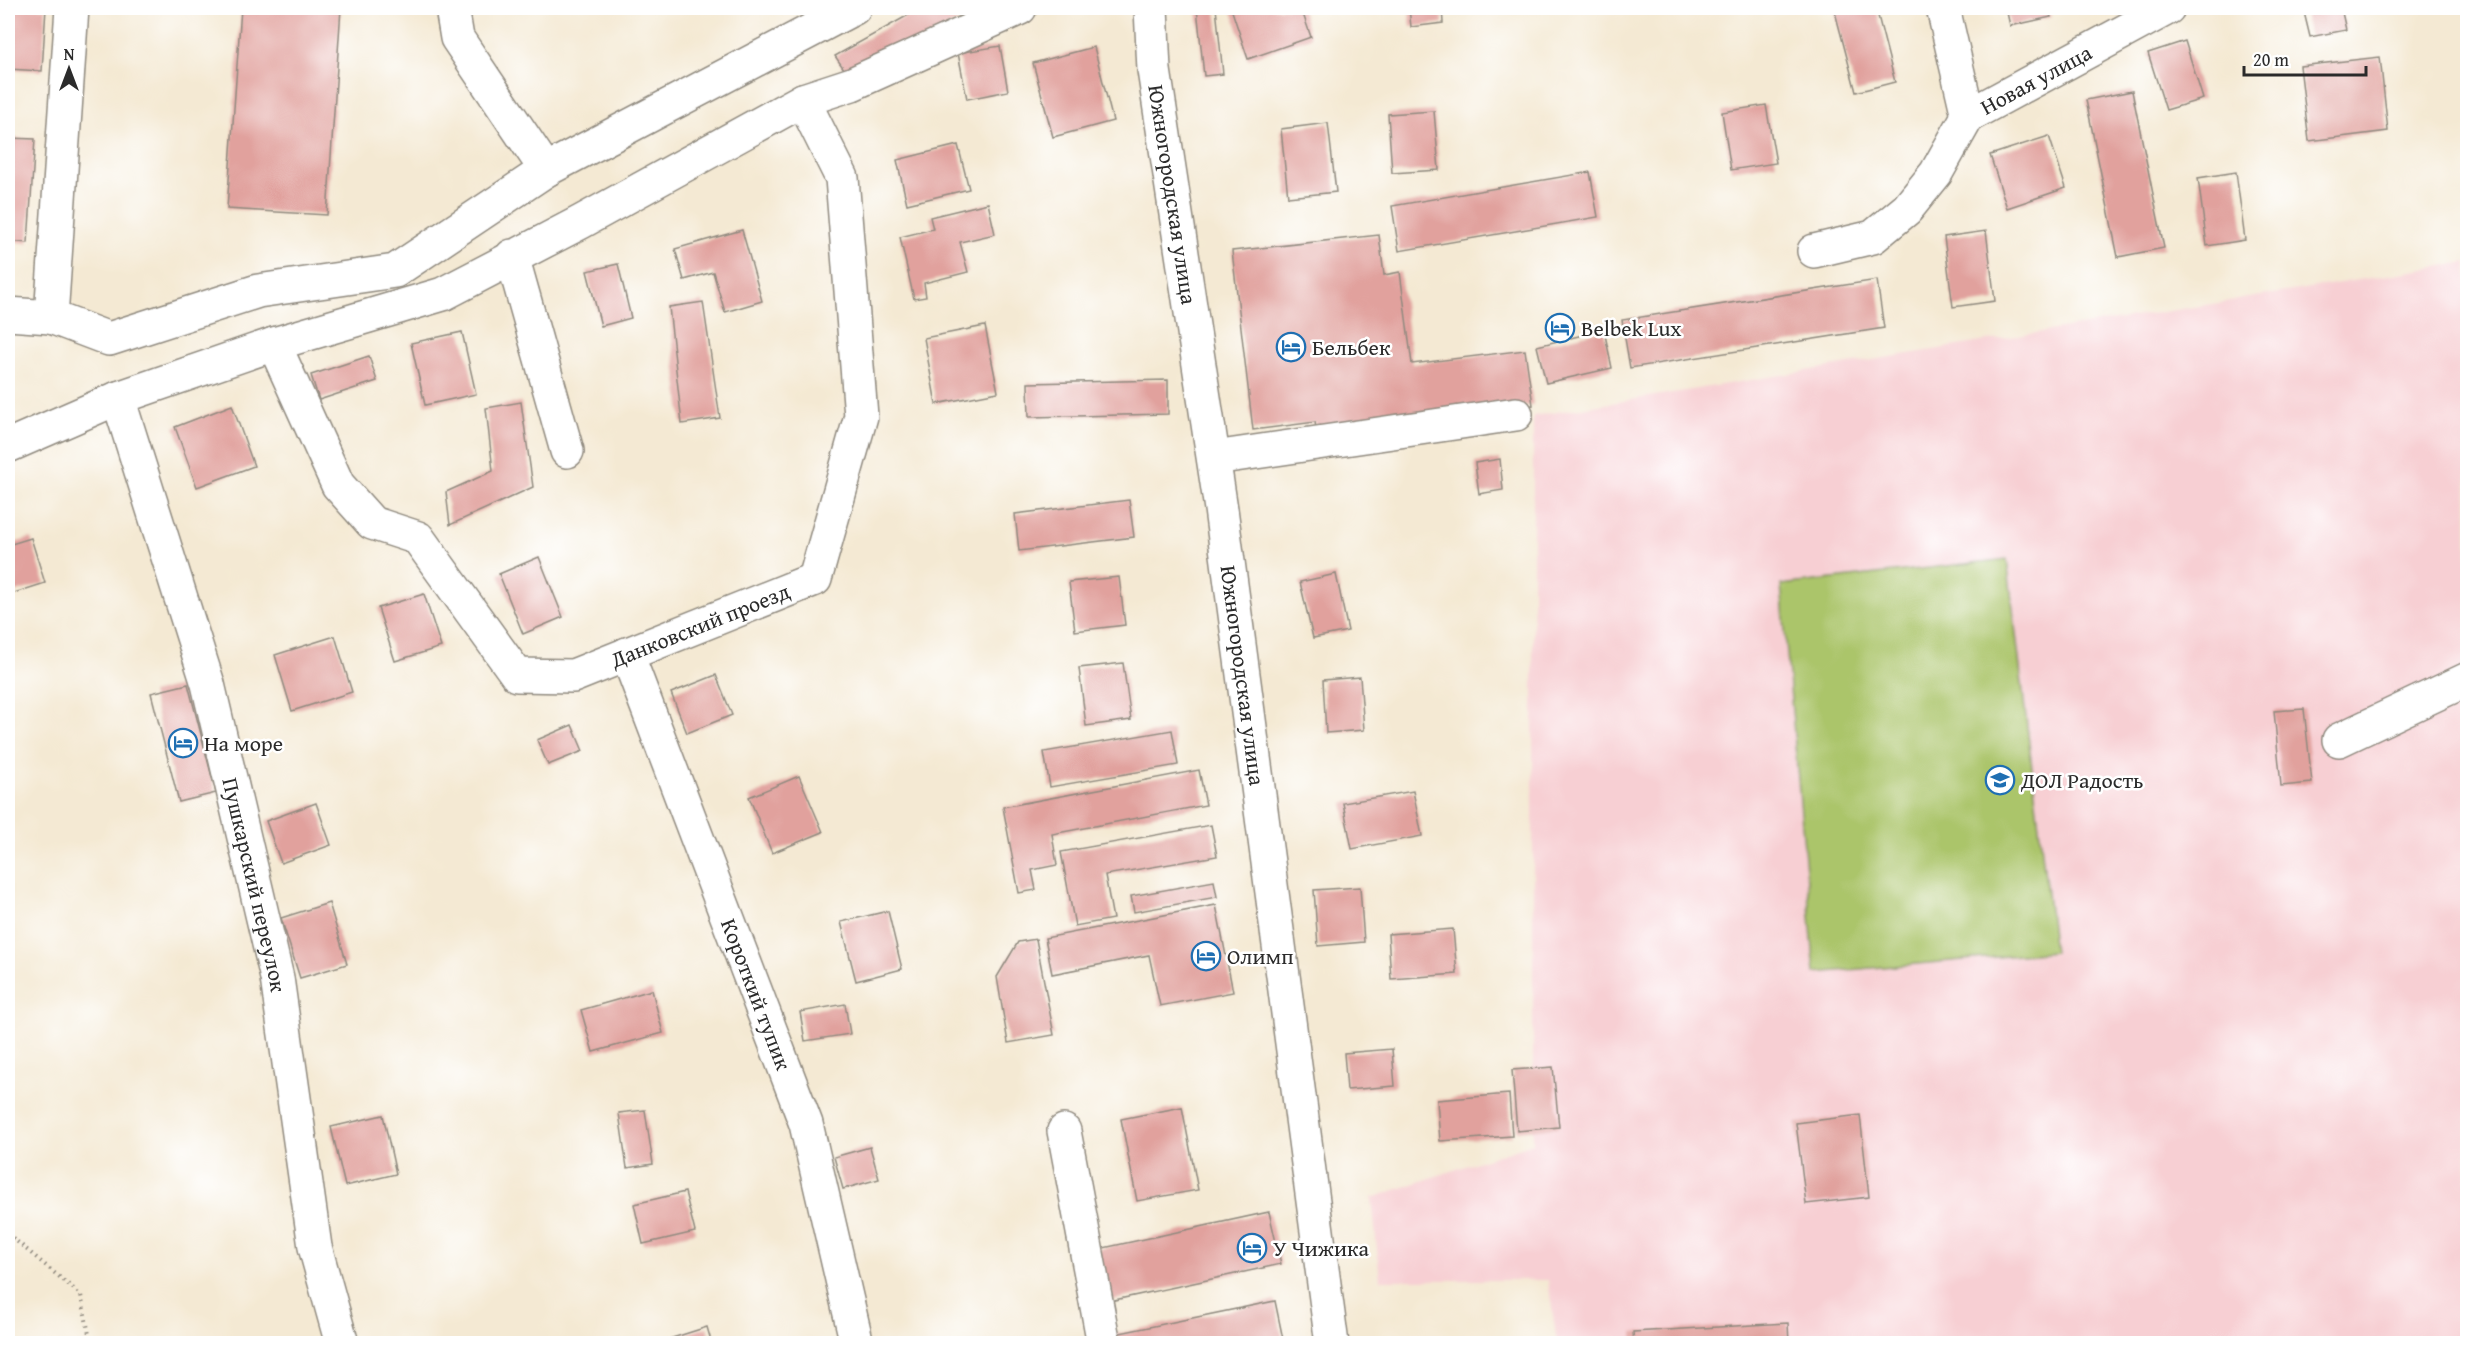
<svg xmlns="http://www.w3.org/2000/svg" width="2475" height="1351" viewBox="0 0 2475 1351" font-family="'Gentium Book Plus',serif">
<rect width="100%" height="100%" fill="#fff"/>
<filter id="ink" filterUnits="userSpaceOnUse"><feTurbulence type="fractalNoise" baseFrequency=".0167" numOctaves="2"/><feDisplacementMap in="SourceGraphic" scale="12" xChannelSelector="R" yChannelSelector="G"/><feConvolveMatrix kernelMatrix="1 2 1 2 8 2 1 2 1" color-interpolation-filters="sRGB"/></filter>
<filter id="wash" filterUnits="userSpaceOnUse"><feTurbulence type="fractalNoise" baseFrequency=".008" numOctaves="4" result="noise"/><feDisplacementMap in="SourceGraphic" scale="24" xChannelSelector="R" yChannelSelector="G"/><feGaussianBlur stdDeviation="1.35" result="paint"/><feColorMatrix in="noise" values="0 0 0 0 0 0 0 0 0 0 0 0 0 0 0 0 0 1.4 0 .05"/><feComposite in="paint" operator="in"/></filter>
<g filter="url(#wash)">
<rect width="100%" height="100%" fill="#f4e9d3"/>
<polygon fill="#f7cfd3" points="2467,262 2467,1343 1557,1343 1548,1280 1380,1280 1372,1198 1533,1143 1533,416"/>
<polygon fill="#abc56a" stroke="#6b784a" stroke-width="1.5" points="2007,559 2054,952 1815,973 1781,585"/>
<g id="blocks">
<g fill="#e1a19d">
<polygon points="8,8 46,8 42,71 8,69"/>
<polygon points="241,8 341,8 327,215 227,209"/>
<polygon points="921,8 983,8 851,79 835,56"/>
<polygon points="1197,8 1216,8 1223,74 1204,76"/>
<polygon points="1231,8 1301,8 1311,37 1248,59"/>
<polygon points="1409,8 1442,8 1443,23 1411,27"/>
<polygon points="1834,8 1876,8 1895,82 1856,92"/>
<polygon points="2006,8 2048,8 2051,17 2010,26"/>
<polygon points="2303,8 2341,8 2346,30 2310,37"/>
<polygon points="2185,41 2203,99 2166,110 2148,53"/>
<polygon points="1000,46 1008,91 967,99 958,53"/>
<polygon points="1094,47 1113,121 1053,137 1033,63"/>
<polygon points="2380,57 2388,131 2309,141 2300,66"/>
<polygon points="2132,91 2164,248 2118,257 2086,100"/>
<polygon points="1766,105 1776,163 1731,170 1722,112"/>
<polygon points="1434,111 1439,170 1392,173 1388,114"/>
<polygon points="1328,123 1336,192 1288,197 1281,129"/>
<polygon points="2049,136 2066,188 2007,208 1990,155"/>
<polygon points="8,138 35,139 28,243 8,241"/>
<polygon points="958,145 969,189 907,204 897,160"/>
<polygon points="1590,172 1598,217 1399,251 1392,206"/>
<polygon points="2236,172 2245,240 2207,246 2198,178"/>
<polygon points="988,203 995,234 960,242 968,272 924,283 926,297 914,299 900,237 933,229 930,217"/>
<polygon points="742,230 762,301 725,312 713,272 684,280 675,249"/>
<polygon points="1986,231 1995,301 1953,307 1944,237"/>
<polygon points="1379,235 1384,275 1400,272 1412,364 1525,350 1533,405 1317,434 1315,422 1253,430 1232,251"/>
<polygon points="618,264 631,318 601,326 587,271"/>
<polygon points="1877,280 1884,328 1630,368 1622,320"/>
<polygon points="703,302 720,418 682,424 669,307"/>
<polygon points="985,326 998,392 936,404 924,338"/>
<polygon points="1604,330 1612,368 1546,383 1537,346"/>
<polygon points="462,332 476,394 425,405 411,343"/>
<polygon points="369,356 377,381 319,400 311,375"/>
<polygon points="1168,380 1168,414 1029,417 1028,383"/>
<polygon points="521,402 533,487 450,525 446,492 493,471 486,408"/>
<polygon points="232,405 254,466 197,487 175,427"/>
<polygon points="1500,459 1503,490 1479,494 1475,463"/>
<polygon points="1129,500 1134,537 1019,551 1015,514"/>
<polygon points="31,538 45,583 8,595 8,545"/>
<polygon points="539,557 563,617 523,634 499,574"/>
<polygon points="1336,574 1348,631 1313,638 1300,582"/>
<polygon points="1119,577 1125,625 1075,631 1069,582"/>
<polygon points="424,594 441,647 395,661 378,608"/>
<polygon points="335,636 352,692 292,711 275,655"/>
<polygon points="1123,663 1131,720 1086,726 1079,668"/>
<polygon points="716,675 732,715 687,733 671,693"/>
<polygon points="1360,677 1364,730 1326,733 1323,680"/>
<polygon points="188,684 216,793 179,802 151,693"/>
<polygon points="2304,709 2312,783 2281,786 2274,711"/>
<polygon points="572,725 583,751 548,765 537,740"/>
<polygon points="1172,730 1178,765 1050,787 1044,752"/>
<polygon points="1199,770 1206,805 1052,834 1057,865 1032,870 1036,890 1019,893 1003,807"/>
<polygon points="799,776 823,832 772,853 749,797"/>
<polygon points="1413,791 1422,836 1352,849 1343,803"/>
<polygon points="316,803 331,845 281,863 266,821"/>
<polygon points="1211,825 1217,856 1105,875 1113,919 1075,926 1061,852"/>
<polygon points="1214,881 1217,897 1134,912 1131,896"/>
<polygon points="1360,887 1364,942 1318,946 1314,890"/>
<polygon points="329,903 347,964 300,978 281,918"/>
<polygon points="1216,905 1233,992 1160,1006 1149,955 1052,974 1045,938"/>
<polygon points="888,911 902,969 856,981 841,922"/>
<polygon points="1453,929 1457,974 1391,979 1388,934"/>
<polygon points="1036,939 1054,1035 1008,1043 997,977 1018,942"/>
<polygon points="652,990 663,1033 593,1052 581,1010"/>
<polygon points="845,1004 850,1034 805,1041 800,1012"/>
<polygon points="1392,1049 1395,1086 1347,1090 1344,1053"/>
<polygon points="1553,1067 1559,1127 1517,1131 1512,1070"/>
<polygon points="1509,1094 1512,1136 1440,1141 1437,1100"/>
<polygon points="1182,1107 1198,1190 1137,1201 1121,1119"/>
<polygon points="645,1110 653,1164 627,1168 619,1113"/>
<polygon points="383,1115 396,1174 345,1186 331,1127"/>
<polygon points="1860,1115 1869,1197 1806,1204 1796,1123"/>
<polygon points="870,1147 879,1179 843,1189 834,1157"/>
<polygon points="685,1192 695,1232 643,1244 634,1204"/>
<polygon points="1269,1212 1281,1264 1105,1302 1094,1250"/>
<polygon points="1275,1301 1284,1344 1117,1344 1115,1334"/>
<polygon points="1788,1323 1789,1344 1634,1344 1633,1332"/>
<polygon points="707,1327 712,1344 668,1344 666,1340"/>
</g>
</g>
</g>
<g filter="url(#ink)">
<use href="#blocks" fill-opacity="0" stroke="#908a7f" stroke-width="1.5"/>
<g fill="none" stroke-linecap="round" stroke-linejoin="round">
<g stroke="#908a7f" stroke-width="36">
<g id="minor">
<polyline points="452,8 457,38 546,170 854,8"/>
<path id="s1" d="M 1151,8 L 1154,70 L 1221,509 L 1332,1344"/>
<path id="s2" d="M 1943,8 L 1968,116 L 2168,8"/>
<polyline points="1814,251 1873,237 1907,209 1936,173 1968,116"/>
<polyline points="512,256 567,451"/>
<polyline points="8,314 51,317 72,8"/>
<polyline points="51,317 109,339 258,291 395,271 546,170"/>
<path id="s3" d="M 274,344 L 338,485 L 372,523 L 418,538 L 517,675 L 573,676 L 815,579 L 861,416 L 842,178 L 803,100"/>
<path id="s4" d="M 118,398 L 208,684 L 277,978 L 315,1247 L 342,1344"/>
<polyline points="8,446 118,398 274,344 443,294 581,222 803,100 852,84 1020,8"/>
<polyline points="1214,458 1516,414"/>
<path id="s5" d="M 627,654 L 806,1124 L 857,1344"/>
<polyline points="2339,740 2468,679"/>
<polyline points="1064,1131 1104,1344"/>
</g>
</g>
<polyline stroke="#908a7f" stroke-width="4" stroke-dasharray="1.5 4.5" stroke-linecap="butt" points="8,1234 81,1295 91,1344"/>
<use href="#minor" stroke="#fff" stroke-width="33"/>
</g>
</g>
<defs>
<g id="hotel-ring" transform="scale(1.5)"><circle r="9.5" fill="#fff" stroke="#1f6fb2" stroke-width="1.5"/><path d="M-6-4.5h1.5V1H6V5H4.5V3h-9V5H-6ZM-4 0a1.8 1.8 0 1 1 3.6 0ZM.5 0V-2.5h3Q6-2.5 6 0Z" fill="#1f6fb2"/></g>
<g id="school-ring" transform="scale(1.5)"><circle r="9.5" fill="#fff" stroke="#1f6fb2" stroke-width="1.5"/><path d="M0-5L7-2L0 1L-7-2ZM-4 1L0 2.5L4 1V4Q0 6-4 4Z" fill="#1f6fb2"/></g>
</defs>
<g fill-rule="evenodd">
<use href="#hotel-ring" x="1560" y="328"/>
<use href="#hotel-ring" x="1291" y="347"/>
<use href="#hotel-ring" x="183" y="743"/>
<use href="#school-ring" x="2000" y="780"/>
<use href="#hotel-ring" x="1206" y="956"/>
<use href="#hotel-ring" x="1252" y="1248"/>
</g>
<g text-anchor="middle" stroke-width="5" stroke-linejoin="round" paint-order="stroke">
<g font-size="22" fill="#2b2b2b" stroke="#fff">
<text dy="8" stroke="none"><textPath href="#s2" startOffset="188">Новая улица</textPath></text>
<text dy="8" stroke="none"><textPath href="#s1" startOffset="188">Южногородская улица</textPath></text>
<text dy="8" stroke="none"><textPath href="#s3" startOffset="616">Данковский проезд</textPath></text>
<text dy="8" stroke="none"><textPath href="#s1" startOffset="674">Южногородская улица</textPath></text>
<text dy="8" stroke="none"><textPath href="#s4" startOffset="506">Пушкарский переулок</textPath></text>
<text dy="8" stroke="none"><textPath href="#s5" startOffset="364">Короткий тупик</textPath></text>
</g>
<g font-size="22" fill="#2b2b2b" stroke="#fff" text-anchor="start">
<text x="1581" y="336">Belbek Lux</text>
<text x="1312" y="355">Бельбек</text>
<text x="204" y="751">На море</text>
<text x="2021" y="788">ДОЛ Радость</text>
<text x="1227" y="964">Олимп</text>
<text x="1273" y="1256">У Чижика</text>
</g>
</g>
<rect width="2475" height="1351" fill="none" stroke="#fff" stroke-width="30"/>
<g transform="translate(69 69)" stroke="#ffffff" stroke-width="4.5" paint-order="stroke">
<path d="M0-4.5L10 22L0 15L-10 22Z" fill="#2b2b2b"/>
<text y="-9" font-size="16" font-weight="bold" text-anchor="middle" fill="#2b2b2b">N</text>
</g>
<path d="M2244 66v9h122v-9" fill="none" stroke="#2b2b2b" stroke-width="3"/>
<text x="2253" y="66" font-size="18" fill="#2b2b2b" stroke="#ffffff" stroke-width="4.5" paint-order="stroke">20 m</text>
</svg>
